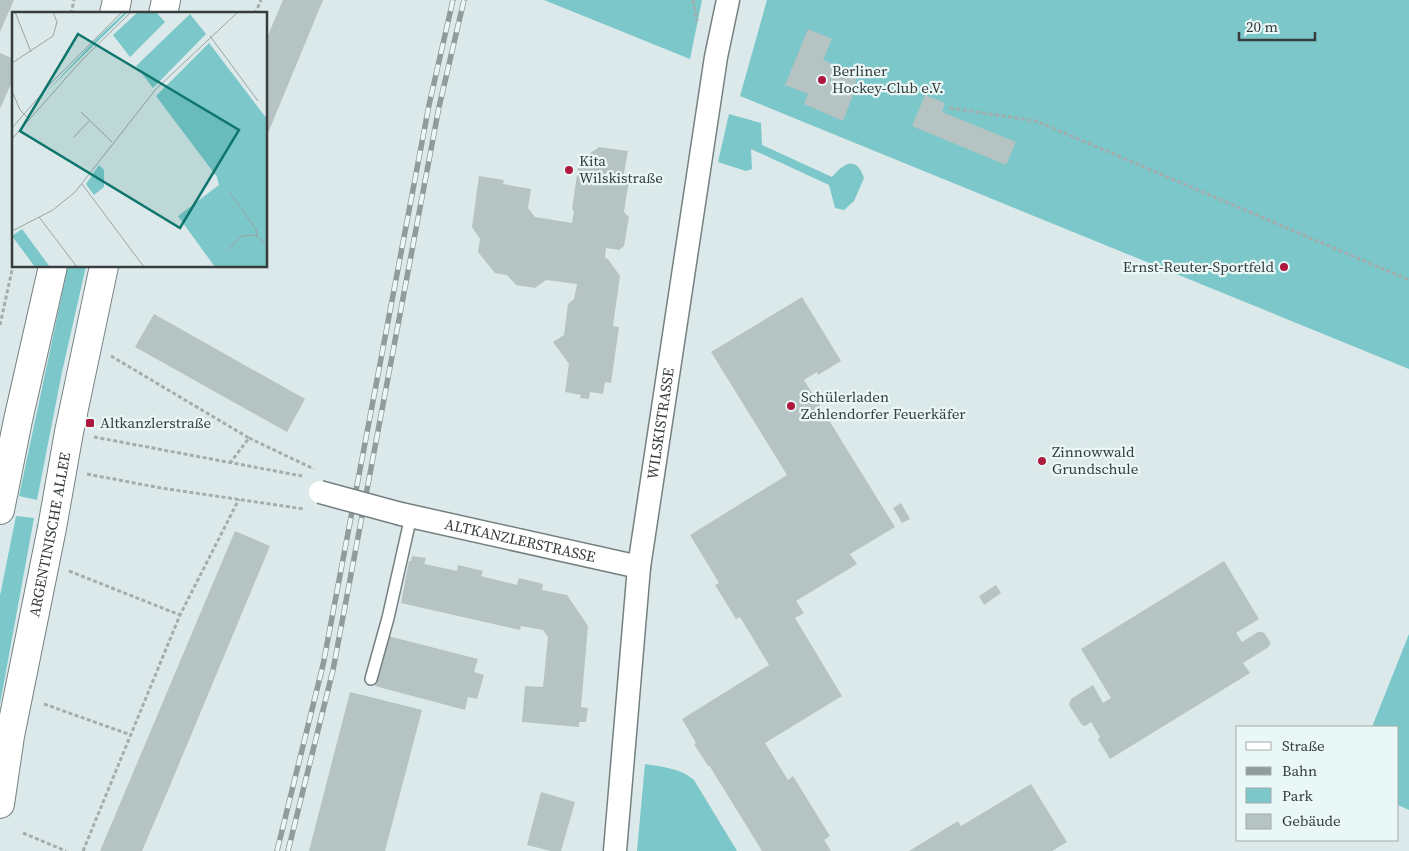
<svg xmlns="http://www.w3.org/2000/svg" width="1409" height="851" viewBox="0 0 1409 851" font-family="'Source Serif 4',serif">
<rect width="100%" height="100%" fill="#dce9ea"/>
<g fill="#7bc7c9">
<polygon points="544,0 702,0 690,59"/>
<polygon points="767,0 1409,0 1409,369 740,96"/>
<path d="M 729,114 L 761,123 L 762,145 L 832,177 C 844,163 856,155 864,178 L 854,201 L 844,210 L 835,208 L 829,185 L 751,149 L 752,169 L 746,171 L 718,162 Z"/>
<polygon points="68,266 86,266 62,372 37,500 19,496"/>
<polygon points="16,516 34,518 0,704 0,596"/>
<polygon points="1409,634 1409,810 1398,805 1398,727 1372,727"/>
<path d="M 645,764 C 663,767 680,768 694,780 L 737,851 L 637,851 Z"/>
</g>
<g fill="#b6c3c3">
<polygon points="0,0 14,0 0,32"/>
<polygon points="283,0 323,0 266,138 266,40"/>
<polygon points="808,29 832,39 823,60 858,75 853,88 855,90 843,121 804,104 808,94 785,85"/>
<polygon points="0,53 14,59 14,77 0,109"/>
<polygon points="925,95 945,103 942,112 1016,142 1006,165 912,126"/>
<polygon points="599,147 628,151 623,179 629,180 624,212 629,217 624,246 619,250 606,248 605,258 608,259 620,276 613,326 619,327 611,383 605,382 603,394 590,392 589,399 580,398 581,395 565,392 569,364 553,342 564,335 568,304 574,299 577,284 546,280 535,288 516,285 507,275 495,273 478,252 480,239 472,227 479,176 504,180 503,184 531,189 528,208 535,217 572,223 574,211 572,209 579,161"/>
<polygon points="802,297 841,361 818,375 817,372 804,380 895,527 850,554 857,564 796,601 804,613 795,618 842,696 765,743 788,780 793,776 830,836 824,840 831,851 762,851 709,765 708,766 694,744 696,743 682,719 769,665 740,617 736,619 715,585 719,583 690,535 787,475 711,352"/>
<polygon points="154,314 305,399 287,432 135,347"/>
<polygon points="901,503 910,519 902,523 893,508"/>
<polygon points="235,531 270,546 169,788 142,851 100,851"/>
<polygon points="412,556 426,558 424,564 457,571 458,565 483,571 481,576 517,585 519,578 543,584 542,590 567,595 588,626 581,707 588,708 586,722 579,722 579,727 522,722 525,686 543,687 548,637 543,630 521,626 520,630 401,603 409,561 411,561"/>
<polygon points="1224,561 1259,619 1236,633 1242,642 1258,632 1262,632 1265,634 1270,642 1270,645 1267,648 1243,663 1250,673 1110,759 1098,739 1100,737 1091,722 1085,726 1082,725 1069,705 1071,699 1093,685 1103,703 1111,698 1081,649"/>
<polygon points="996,585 1001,593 984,605 979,596"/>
<polygon points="388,636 478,659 474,672 484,675 477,699 468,697 465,710 375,686"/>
<polygon points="350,692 422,710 385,851 309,851"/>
<polygon points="1031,784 1067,842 1052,851 909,851 958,821 961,826"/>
<polygon points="541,792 575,802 561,851 551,851 527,845"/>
</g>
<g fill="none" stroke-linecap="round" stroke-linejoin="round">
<g stroke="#748080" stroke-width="14">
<polyline id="service" points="371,679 388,618 411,516"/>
</g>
<g stroke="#748080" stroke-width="25">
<g id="minor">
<path id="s1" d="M 401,514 L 639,567"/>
<path id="s2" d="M 615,851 L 639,567 L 716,57 L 728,0"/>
</g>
</g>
<g stroke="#748080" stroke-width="30">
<g id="secondary">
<polyline points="114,14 117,0"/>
<polyline points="163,14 166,0"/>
<polyline points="0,510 18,420 53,266"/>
<path id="s3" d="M 0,804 L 10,736 L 52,528 L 69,432 L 104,266"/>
</g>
</g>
<g stroke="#a3adae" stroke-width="3" stroke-dasharray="4 2.5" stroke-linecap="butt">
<polyline points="693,0 697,21"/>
<polyline points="71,14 74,0"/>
<polyline points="255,14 261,0"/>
<polyline points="950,108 1036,121 1409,280"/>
<polyline points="0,325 14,261"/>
<polyline points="111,356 249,438 230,463"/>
<polyline points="94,437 302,476"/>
<polyline points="249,438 314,469"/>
<polyline points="87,474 161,488 304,509"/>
<polyline points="69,571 180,615"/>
<polyline points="44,704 131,735"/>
<polyline points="23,833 66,851"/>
<polyline points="83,851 180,615 239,499"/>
</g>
<use href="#service" stroke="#fff" stroke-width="11"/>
<use href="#minor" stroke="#fff" stroke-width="22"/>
<use href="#secondary" stroke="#fff" stroke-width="28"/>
<g stroke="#919b9b" stroke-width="5.5">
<g id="rail">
<polyline points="277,851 323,665 429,105 453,0"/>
<polyline points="288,851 333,670 439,107 464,0"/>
</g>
</g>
<use href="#rail" stroke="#e9f7f7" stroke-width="4" stroke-dasharray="11" stroke-linecap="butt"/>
<g stroke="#748080" stroke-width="25" stroke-linecap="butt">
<polyline id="minor-bridge" points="320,492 401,514"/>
</g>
<use href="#minor-bridge" stroke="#fff" stroke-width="22"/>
</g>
<g fill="#ae1a3e" stroke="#e9f7f7" stroke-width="2">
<circle cx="822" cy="80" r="5"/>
<circle cx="569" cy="170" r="5"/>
<circle cx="1284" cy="267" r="5"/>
<circle cx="791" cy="406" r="5"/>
<rect x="85" y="418" width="10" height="10" rx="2.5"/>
<circle cx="1042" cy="461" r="5"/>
</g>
<g text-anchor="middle" stroke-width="4.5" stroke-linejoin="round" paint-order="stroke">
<g font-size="15" fill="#373c3c" stroke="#e9f7f7" text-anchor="start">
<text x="832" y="76">Berliner<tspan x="832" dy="17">Hockey-Club e.V.</tspan></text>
<text x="579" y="166">Kita<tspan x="579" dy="17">Wilskistraße</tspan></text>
<text x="1274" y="272" text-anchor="end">Ernst-Reuter-Sportfeld</text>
<text x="801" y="402">Schülerladen<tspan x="801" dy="17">Zehlendorfer Feuerkäfer</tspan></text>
<text x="100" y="428">Altkanzlerstraße</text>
<text x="1052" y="457">Zinnowwald<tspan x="1052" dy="17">Grundschule</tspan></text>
</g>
<g font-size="15" fill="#373c3c" stroke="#e9f7f7">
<text dy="5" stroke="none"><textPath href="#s2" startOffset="430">WILSKISTRASSE</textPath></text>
<text dy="5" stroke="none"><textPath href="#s3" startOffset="274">ARGENTINISCHE ALLEE</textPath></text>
<text dy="5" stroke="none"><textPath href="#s1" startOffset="122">ALTKANZLERSTRASSE</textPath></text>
</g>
</g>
<g transform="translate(12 12)">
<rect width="255" height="255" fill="#dce9ea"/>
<path d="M 113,0 L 116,0 L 34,80 L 85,26 ZM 126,0 L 144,0 L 153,10 L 118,45 L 101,23 ZM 178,2 L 194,22 L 141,76 L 124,54 ZM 197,31 L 255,107 L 255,255 L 203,255 L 166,204 L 207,173 L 205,165 L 144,84 ZM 87,153 L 92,158 L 92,175 L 82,183 L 74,172 ZM 10,217 L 38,255 L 23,255 L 0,224 Z" fill="#7bc7c9"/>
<path fill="none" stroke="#9aa4a4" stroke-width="1" d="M 3,0 L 19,40M 198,24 L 246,89M 0,51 L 41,24 L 45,10 L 41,0M 0,79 L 8,98 L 17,107M 69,100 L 100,130M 0,116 L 39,71 L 110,0M 62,125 L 77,109M 0,127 L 69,49 L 119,0M 70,172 L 132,255M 218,181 L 244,217 L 245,225M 27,205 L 65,255M 0,219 L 41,198 L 63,180 L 144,77 L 226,0M 216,238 L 230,224 L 242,223 L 255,232"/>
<path fill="#0f766e" fill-opacity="0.15" stroke="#0f766e" stroke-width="2.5" d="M 66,22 L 227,118 L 168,216 L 8,119 Z"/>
<rect width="255" height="255" fill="none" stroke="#373c3c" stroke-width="2.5"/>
</g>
<rect x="1236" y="726" width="162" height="115" fill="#e9f7f7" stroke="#a2acac"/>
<rect x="1246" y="742" width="25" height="8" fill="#ffffff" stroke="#a2acac"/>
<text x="1282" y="751" font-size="15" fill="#373c3c">Straße</text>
<rect x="1246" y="767" width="25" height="8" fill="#919b9b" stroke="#a2acac"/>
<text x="1282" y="776" font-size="15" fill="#373c3c">Bahn</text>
<rect x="1246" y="788" width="25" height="15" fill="#7bc7c9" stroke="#a2acac"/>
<text x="1282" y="801" font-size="15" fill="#373c3c">Park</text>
<rect x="1246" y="814" width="25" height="15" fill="#b6c3c3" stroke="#a2acac"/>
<text x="1282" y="826" font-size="15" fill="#373c3c">Gebäude</text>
<path d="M1239 32v8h76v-8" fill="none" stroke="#373c3c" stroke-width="2.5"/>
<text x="1246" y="32" font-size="15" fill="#373c3c" stroke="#e9f7f7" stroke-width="4" paint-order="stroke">20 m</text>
</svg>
